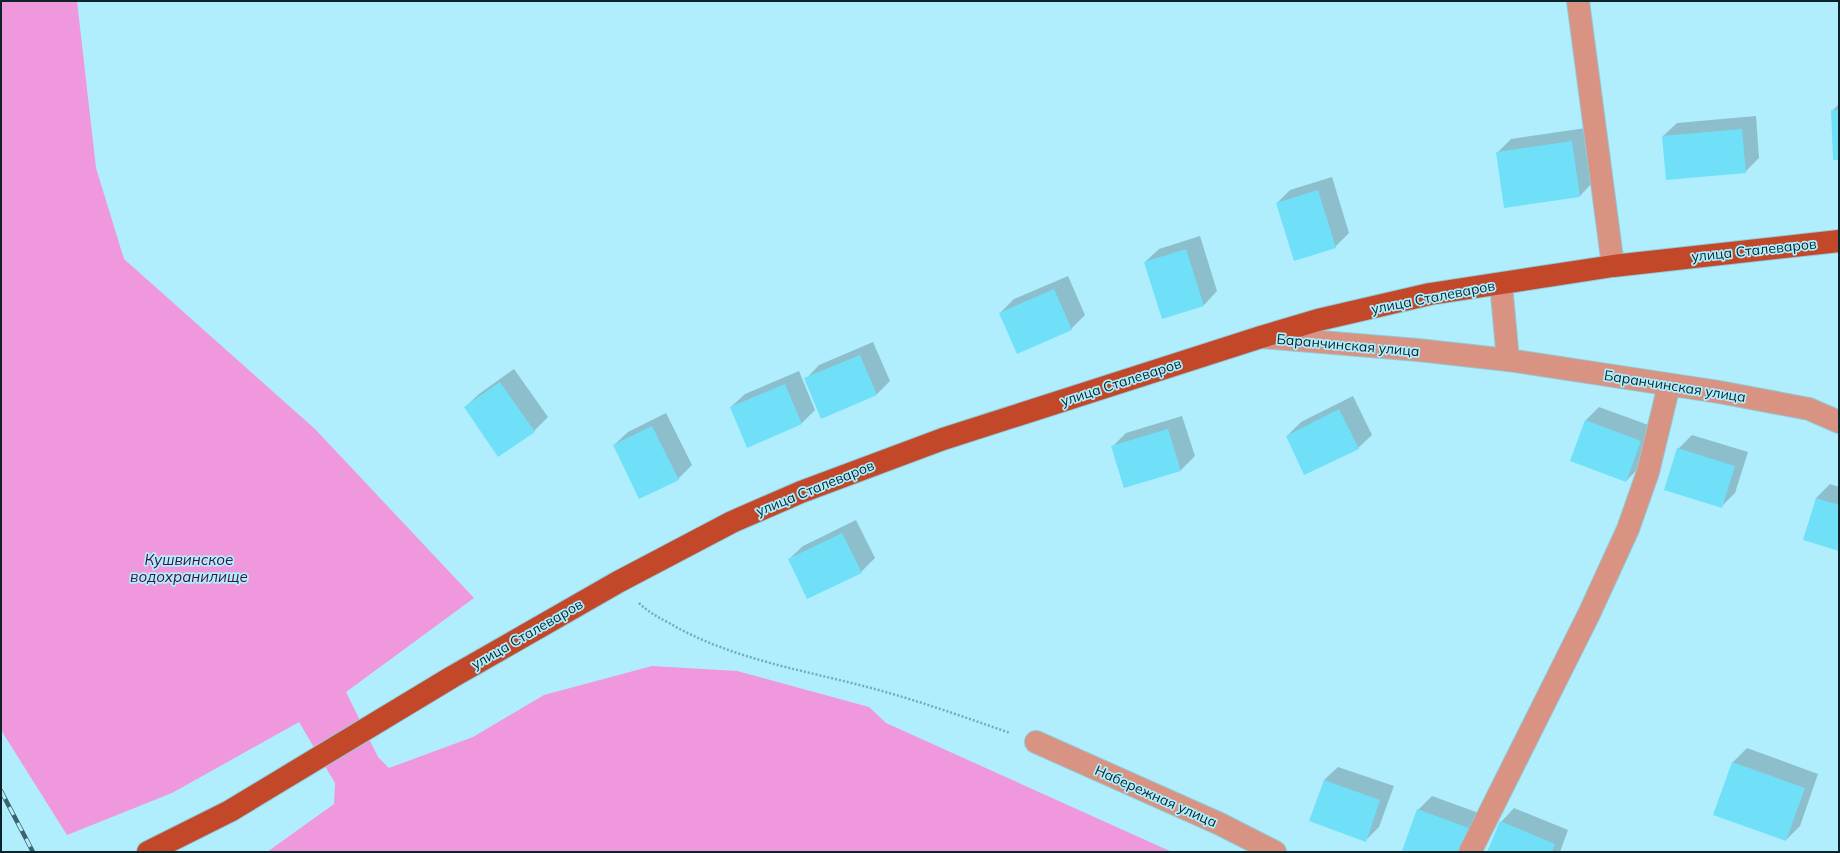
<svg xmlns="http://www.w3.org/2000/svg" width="1840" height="853" viewBox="0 0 1840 853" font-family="Mulish,sans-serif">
<rect width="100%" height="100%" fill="#b0eefe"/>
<polygon fill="#ef98dd" points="1,1 77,1 96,168 124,259 315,429 474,598 346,692 378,757 389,768 473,737 544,695 652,666 737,671 869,707 886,723 1172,852 267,852 334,804 335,783 299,722 172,793 67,835 1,730"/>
<g fill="#0003">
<polygon points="1839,104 1839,159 1832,111"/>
<polygon points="1756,116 1759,158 1745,172 1663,136 1677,123"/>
<polygon points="1586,128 1593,182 1580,196 1497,153 1511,139"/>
<polygon points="1332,177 1349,233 1335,247 1277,203 1290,190"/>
<polygon points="1200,236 1217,291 1204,305 1145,262 1159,249"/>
<polygon points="1068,276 1085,315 1071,329 1000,313 1014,299"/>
<polygon points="873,342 890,381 876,395 806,379 819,365"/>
<polygon points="514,369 548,417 534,431 465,407 479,394"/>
<polygon points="799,371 815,410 802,423 731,407 745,394"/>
<polygon points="1353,396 1372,435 1358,448 1287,436 1301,422"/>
<polygon points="1599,407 1654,427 1640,467 1626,481 1585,421"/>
<polygon points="666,413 692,465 678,479 614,445 628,432"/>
<polygon points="1182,416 1195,456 1181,470 1124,487 1112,447 1126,433"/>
<polygon points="1692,435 1748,452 1735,493 1721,507 1678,449"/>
<polygon points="1830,484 1839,487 1839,550 1816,498"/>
<polygon points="856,520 875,558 861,572 789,559 803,546"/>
<polygon points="1747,748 1818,774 1800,826 1786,840 1715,815 1733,762"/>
<polygon points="1338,767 1394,786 1379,827 1365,841 1324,780"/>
<polygon points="1432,796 1487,816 1474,852 1409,852 1404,850 1418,810"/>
<polygon points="1514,808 1568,830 1560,852 1488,852 1501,822"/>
</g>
<g fill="#70e0f9">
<polygon points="1831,110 1839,110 1839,160 1833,160"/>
<polygon points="1742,129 1746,173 1666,180 1662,136"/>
<polygon points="1572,141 1580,197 1504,208 1496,152"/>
<polygon points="1318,190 1336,248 1294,261 1276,203"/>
<polygon points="1186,249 1204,306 1162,319 1144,262"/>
<polygon points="1054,289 1072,330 1017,354 999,313"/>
<polygon points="860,355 877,395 821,419 804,378"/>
<polygon points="500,382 535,432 498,457 464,407"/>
<polygon points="785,384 802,424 747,448 730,407"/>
<polygon points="1339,409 1359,449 1304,475 1286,436"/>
<polygon points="1585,420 1641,441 1626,482 1570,461"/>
<polygon points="652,426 679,480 639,499 613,445"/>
<polygon points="1168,429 1181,471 1124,488 1111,446"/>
<polygon points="1677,448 1735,466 1722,508 1664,490"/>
<polygon points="1816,498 1839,505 1839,551 1803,540"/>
<polygon points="842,533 862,573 807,599 788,559"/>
<polygon points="1732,762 1805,788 1786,841 1713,815"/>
<polygon points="1324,780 1380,800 1366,842 1309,821"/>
<polygon points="1417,809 1474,830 1466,852 1402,851"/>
<polygon points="1500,821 1555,844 1552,852 1487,852"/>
</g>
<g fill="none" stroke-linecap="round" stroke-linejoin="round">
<g stroke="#92cad8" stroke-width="24">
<g id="minor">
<polyline points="1578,1 1613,266"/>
<polyline points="1501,284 1508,360 1719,392 1809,409 1839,422"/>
<polyline points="1261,337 1418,350 1508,360"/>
<polyline points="1036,742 1220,824 1275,852"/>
<polyline points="1470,852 1589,614 1628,529 1648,472 1669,385"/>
</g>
</g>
<g stroke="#92cad8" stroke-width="24">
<polyline id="major" points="148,852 230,811 452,677 618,582 732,522 801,492 943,439 1261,337 1318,320 1430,294 1613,266 1839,241"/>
</g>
<path stroke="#78aab6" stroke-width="2.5" stroke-dasharray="2 2" stroke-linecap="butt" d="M 639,603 C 648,612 658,617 669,623 C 734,661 811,671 882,691 C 925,703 967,718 1010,733"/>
<use href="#minor" stroke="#d89382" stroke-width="22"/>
<use href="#major" stroke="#c34729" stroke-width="22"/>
<g stroke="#3e636c" stroke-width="4.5">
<polyline id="rail" points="1,791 33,852"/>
</g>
<use href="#rail" stroke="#b0eefe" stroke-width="3" stroke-dasharray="9" stroke-linecap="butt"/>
</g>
<g text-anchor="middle" stroke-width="3.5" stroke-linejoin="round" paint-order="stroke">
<g font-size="14" fill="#0a242a" stroke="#b0eefe">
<text transform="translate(1754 250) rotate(-6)" y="5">улица Сталеваров</text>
<text transform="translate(1433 297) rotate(-11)" y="5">улица Сталеваров</text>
<text transform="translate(1348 345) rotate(5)" y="5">Баранчинская улица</text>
<text transform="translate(1121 382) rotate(-18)" y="5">улица Сталеваров</text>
<text transform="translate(1675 386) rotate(9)" y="5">Баранчинская улица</text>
<text transform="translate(815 488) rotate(-22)" y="5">улица Сталеваров</text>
<text transform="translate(527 634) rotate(-30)" y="5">улица Сталеваров</text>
<text transform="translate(1156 796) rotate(24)" y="5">Набережная улица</text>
</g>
<g font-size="15" font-style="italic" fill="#44103c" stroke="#b0eefe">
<text x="189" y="565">Кушвинское<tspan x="189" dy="17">водохранилище</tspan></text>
</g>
</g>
<rect width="1840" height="853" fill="none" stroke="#0a242a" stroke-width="4"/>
</svg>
